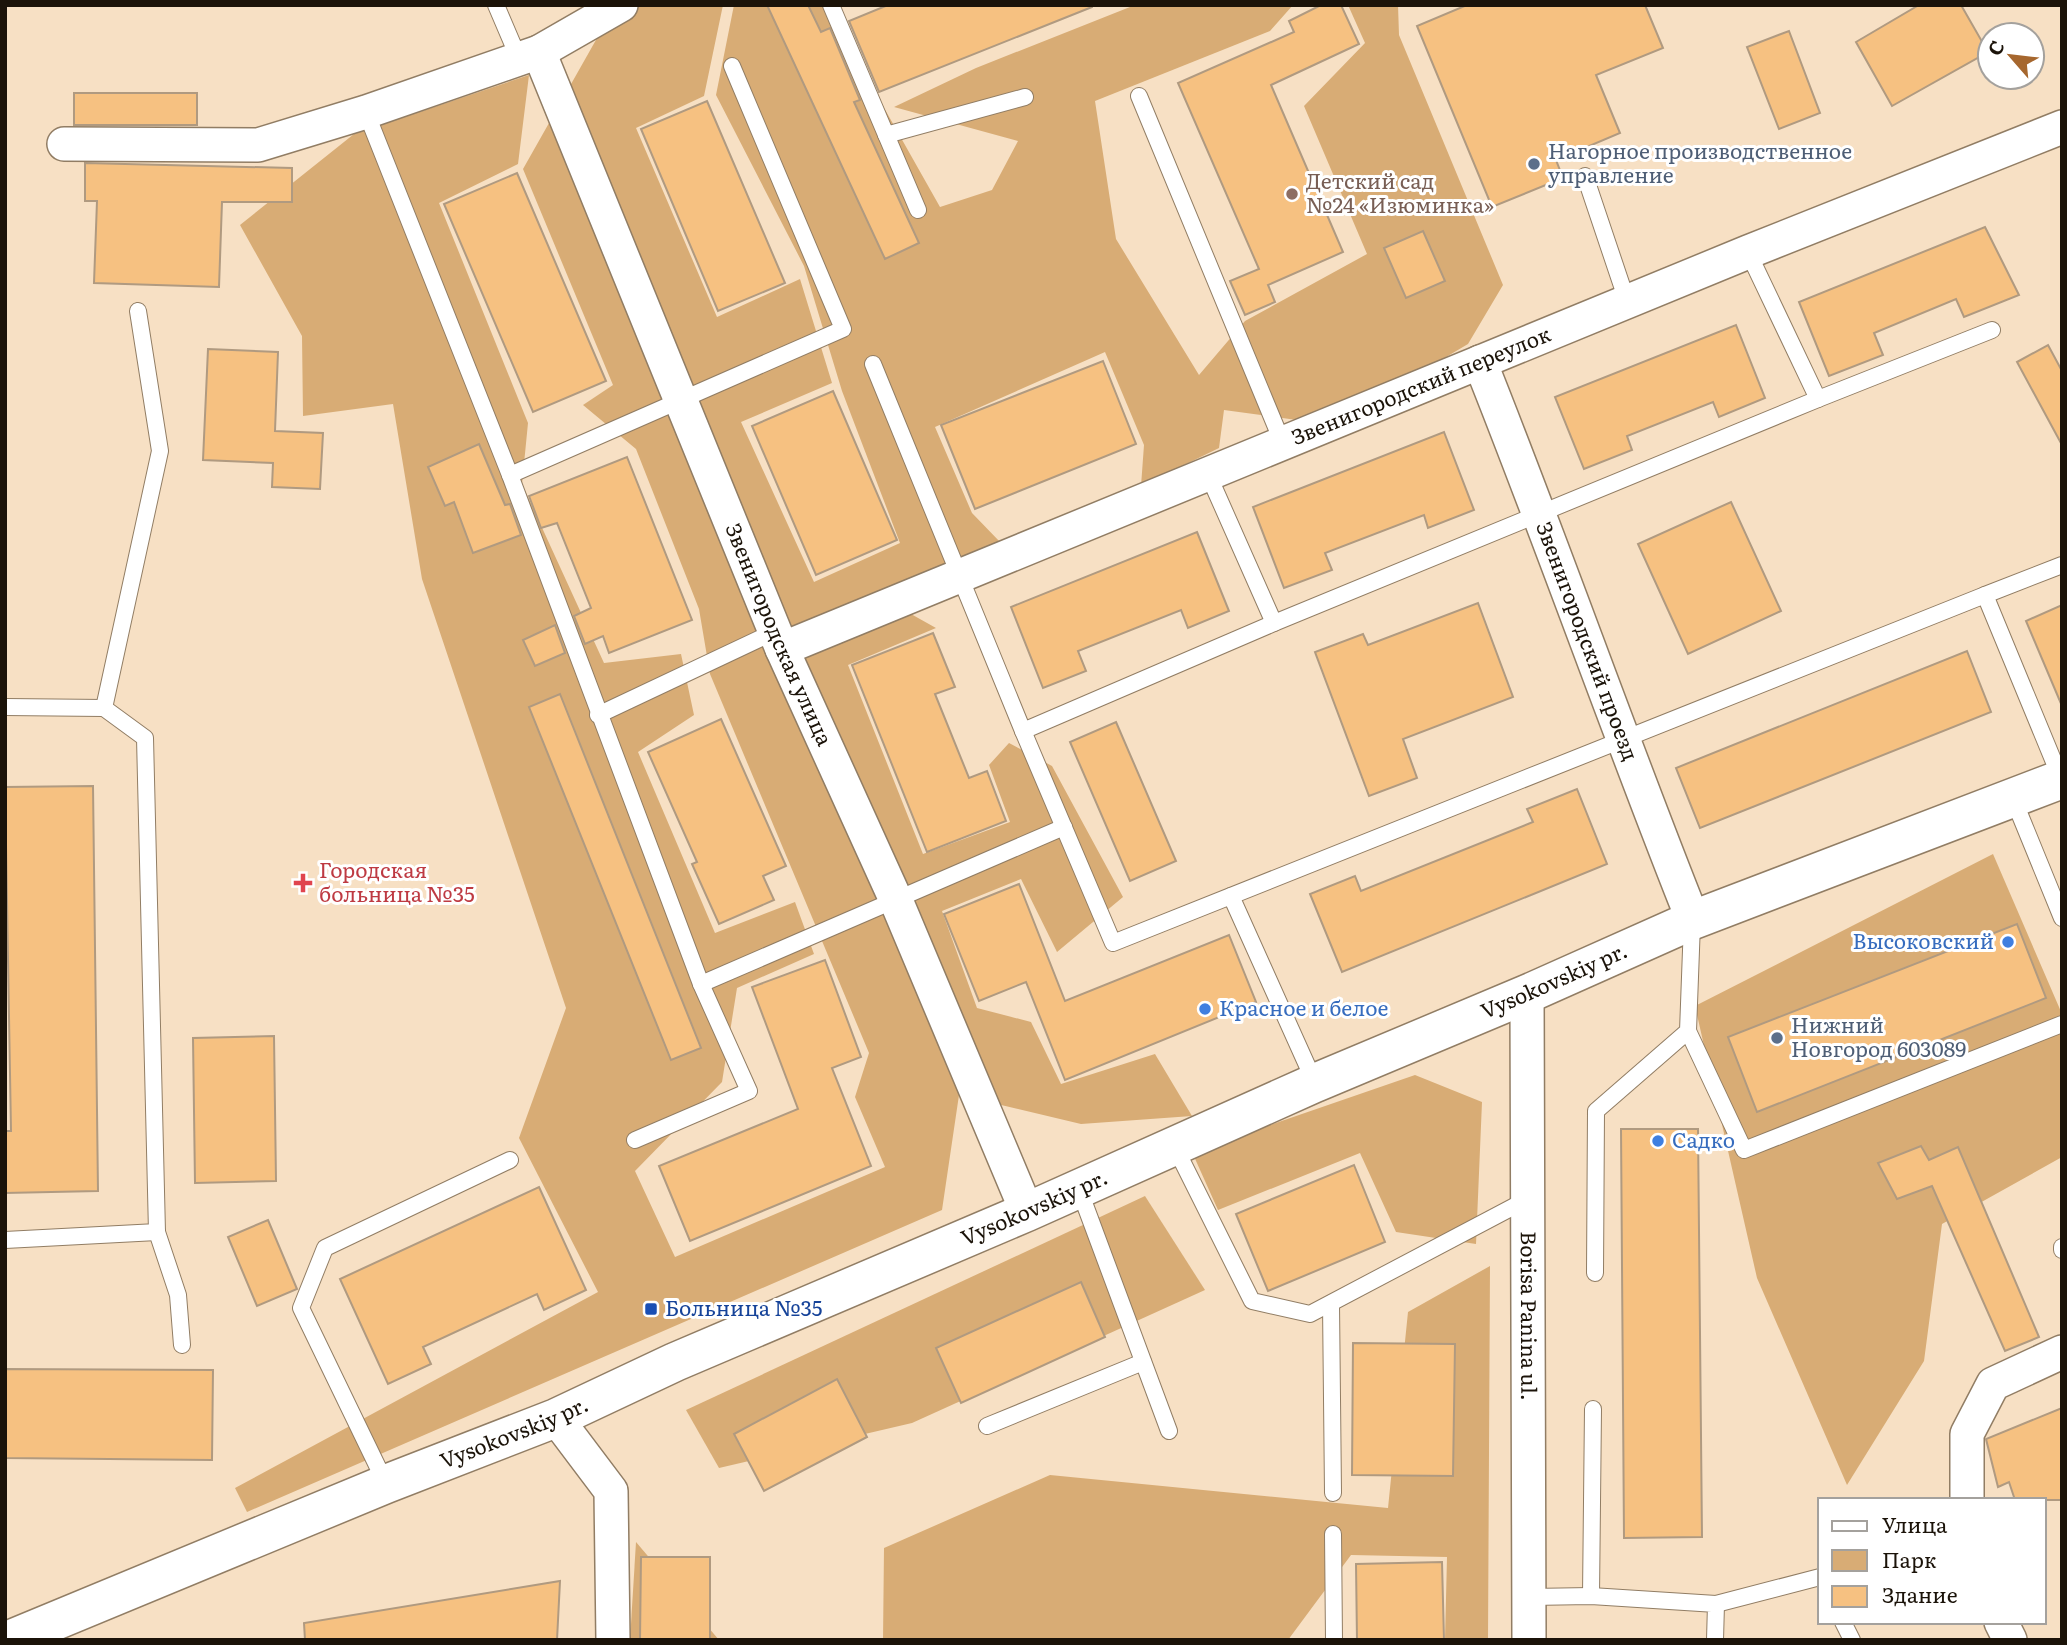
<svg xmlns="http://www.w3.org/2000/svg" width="2067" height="1645" viewBox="0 0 2067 1645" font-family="Literata,serif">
<rect width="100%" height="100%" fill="#f7e0c4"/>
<g fill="#d8ac75">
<polygon points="638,5 723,5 704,96 636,128 717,317 800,279 832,383 741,422 814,582 900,543 842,391 804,266 716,95 734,5 826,5 940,207 992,190 1018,141 894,107 976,68 1135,5 1293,5 1270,31 1095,101 1116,239 1199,375 1245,321 1367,254 1304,106 1365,43 1348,5 1398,5 1399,35 1503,285 1468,344 1397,386 1304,421 1224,410 1219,448 1141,486 1144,445 1105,352 935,427 972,513 1001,543 877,595 936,628 848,665 923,854 1010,822 989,765 1009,743 1052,766 1123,897 1057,952 1021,879 942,911 977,1008 1031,1022 1061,1084 1155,1054 1192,1116 1081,1124 959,1095 942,1210 247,1512 235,1488 598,1292 519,1138 566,1008 422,579 393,404 303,416 302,336 240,225 354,134 529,75 518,164 439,203 528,423 522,484 604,663 681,654 694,715 638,752 715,933 795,902 814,954 737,988 722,1082 635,1171 675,1257 885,1167 855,1097 869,1053 710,674 699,609 636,449 583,405 613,385 523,169 605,24"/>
<polygon points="1993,854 2062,1014 2062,1157 1942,1224 1924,1361 1847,1485 1757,1278 1695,1006"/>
<polygon points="1415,1075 1482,1102 1476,1244 1396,1232 1360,1153 1218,1210 1192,1152"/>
<polygon points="1145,1196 1205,1290 912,1423 719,1468 686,1410"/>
<polygon points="1490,1266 1488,1640 1445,1640 1447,1557 1351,1555 1288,1640 883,1640 884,1548 1050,1475 1388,1508 1408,1312"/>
<polygon points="636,1542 719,1640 630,1640"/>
</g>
<g fill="#f6c181" stroke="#b09a80" stroke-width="2">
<polygon points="767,5 808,5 821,32 830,28 860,100 854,102 919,243 885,259"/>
<polygon points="888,5 1092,5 1092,7 879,92 849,21"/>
<polygon points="1321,5 1341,5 1359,44 1271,85 1343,252 1268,285 1275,302 1245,315 1230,281 1259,269 1178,83 1294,32 1289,21"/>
<polygon points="1467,5 1645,5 1663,48 1596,75 1620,133 1556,160 1563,178 1492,207 1417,26"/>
<polygon points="1919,5 1961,5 1988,52 1892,106 1856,42"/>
<polygon points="1789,31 1820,113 1779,129 1747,47"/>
<rect x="74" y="93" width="123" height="32"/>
<polygon points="707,101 785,283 718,311 641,129"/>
<polygon points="85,163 292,168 292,202 222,202 219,287 94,283 97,201 85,201"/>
<polygon points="517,173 606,381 533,412 444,204"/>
<polygon points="1985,227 2019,295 1964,317 1956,299 1874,333 1883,355 1829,376 1799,302"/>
<polygon points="1423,231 1445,281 1406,298 1384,248"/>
<polygon points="1736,325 1765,398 1719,417 1713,402 1627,436 1632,450 1584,469 1555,397"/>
<polygon points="2048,345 2062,371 2062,445 2017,362"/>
<polygon points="208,349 278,352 275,431 323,433 320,489 272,487 273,463 203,460"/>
<polygon points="1103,361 1136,444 975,509 941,425"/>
<polygon points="833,391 897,540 816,575 752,426"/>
<polygon points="1444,432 1474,510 1428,528 1424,515 1325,553 1332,570 1284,588 1253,507"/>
<polygon points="479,444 505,505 510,504 521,535 473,553 454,502 445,506 428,467"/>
<polygon points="627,457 692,620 609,653 603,636 585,644 574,616 591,608 557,523 541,528 529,496"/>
<polygon points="1731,502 1781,611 1688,654 1638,544"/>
<polygon points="1197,532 1229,611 1188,628 1181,610 1078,651 1086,671 1043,688 1011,607"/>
<polygon points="1478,603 1513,697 1403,739 1417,778 1369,796 1315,652 1363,634 1368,645"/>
<polygon points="2062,605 2062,706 2026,621"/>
<polygon points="555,625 565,653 535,666 523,640"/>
<polygon points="933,633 955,687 935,694 969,778 987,771 1006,821 927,852 852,665"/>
<polygon points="1967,651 1991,712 1700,828 1676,768"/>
<polygon points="560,694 701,1048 671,1060 529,707"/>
<polygon points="721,719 786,866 763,876 774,900 719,924 692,864 697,862 648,752"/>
<polygon points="1116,722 1176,861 1130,881 1070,742"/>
<polygon points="93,786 98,1191 5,1193 5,1131 11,1131 5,787"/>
<polygon points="1577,789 1607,864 1342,972 1310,894 1355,876 1361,891 1533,822 1527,809"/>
<polygon points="1019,884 1065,1001 1229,935 1256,1002 1065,1080 1026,982 979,1001 944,914"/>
<polygon points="2017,924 2046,998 1757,1112 1728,1037"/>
<polygon points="825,960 861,1057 832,1068 871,1166 690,1241 659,1166 798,1109 752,987"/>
<polygon points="274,1036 276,1181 195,1183 193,1038"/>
<polygon points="1621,1129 1698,1129 1702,1537 1624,1538"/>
<polygon points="1921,1146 1929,1160 1958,1147 2039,1337 2005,1351 1932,1186 1897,1199 1878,1163"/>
<polygon points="1354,1165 1385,1242 1268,1291 1236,1214"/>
<polygon points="539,1187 586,1290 544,1310 537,1294 423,1347 431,1364 388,1384 340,1279"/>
<polygon points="268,1220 297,1289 257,1306 228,1237"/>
<polygon points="1081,1282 1105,1337 961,1403 936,1348"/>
<polygon points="1353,1343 1455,1344 1453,1476 1352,1475"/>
<polygon points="5,1369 213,1370 212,1460 5,1458"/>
<polygon points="837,1379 867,1437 764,1491 734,1434"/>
<polygon points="2062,1408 2062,1500 2015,1500 2009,1482 1998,1487 1986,1439"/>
<polygon points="641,1557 710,1557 710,1640 640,1640"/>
<polygon points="1442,1562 1444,1640 1357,1640 1356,1564"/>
<polygon points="560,1581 557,1640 305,1640 304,1623"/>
</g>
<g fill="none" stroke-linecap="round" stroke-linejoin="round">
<g stroke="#917d64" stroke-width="18">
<g id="service">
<polyline points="496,5 519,59"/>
<polyline points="831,5 918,210"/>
<polyline points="1139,96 1283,444"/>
<polyline points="366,112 510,475"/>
<polyline points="886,135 1025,97"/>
<polyline points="1585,176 1627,301"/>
<polyline points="1748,252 1818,399 1992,330"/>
<polyline points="873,364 1023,731 1274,623 1818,399"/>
<polyline points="1208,474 1274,623"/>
<polyline points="1985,595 2062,565"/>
<polyline points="5,707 104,708"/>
<polyline points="598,715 774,632"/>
<polyline points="1023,731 1113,943 1985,595 2061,779"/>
<polyline points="2013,798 2062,918"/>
<polyline points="1231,896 1315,1083"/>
<polyline points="701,984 1064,827"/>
<polyline points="1688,1031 1744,1150 2062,1024"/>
<polyline points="635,1140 749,1091 701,984 510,475 843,329 732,66"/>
<polyline points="1175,1147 1252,1301 1310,1314 1528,1199"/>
<polyline points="1079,1189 1169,1431"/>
<polyline points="157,1232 178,1295 182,1345"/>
<polyline points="5,1240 157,1232 145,738 104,708 160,451 138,311"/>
<polyline points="2062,1247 2062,1250"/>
<polyline points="1595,1273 1596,1111 1688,1031 1692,923"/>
<polyline points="1331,1304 1333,1493"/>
<polyline points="987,1426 1143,1362"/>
<polyline points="386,1484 301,1308 325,1248 510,1160"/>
<polyline points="1333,1534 1334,1640"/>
<polyline points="1591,1596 1593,1409"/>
<polyline points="1530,1597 1591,1596 1716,1604 1715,1640"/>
<polyline points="1716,1604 1820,1577"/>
<polyline points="1843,1622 1852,1640"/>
</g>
</g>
<g stroke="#917d64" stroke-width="36">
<g id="minor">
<path id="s1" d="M 539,52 L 782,649 L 895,898 L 1027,1212"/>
<polyline points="64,144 258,145 366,112 539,52 621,5"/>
<path id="s2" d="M 1480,362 C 1554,547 1619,735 1693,920"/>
<path id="s3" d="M 782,649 L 1748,252 L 2062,127"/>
<path id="s4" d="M 1527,994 L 1529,1640"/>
<polyline points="556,1418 611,1491 613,1640"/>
<polyline points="1967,1500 1967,1434 1993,1384 2062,1352"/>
<polyline points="2001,1622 2010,1640"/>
</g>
</g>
<g stroke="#917d64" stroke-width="41">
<g id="tertiary">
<path id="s5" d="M 9,1640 L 386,1484 L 556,1418 L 675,1362 L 1027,1212 L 1315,1083 L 1527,994 L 1693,920 L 2062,779"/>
</g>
</g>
<use href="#service" stroke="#fff" stroke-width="16"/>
<use href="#minor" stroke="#fff" stroke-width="33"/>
<use href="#tertiary" stroke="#fff" stroke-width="38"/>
</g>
<g fill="#5c6f8a" stroke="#fff" stroke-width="2.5">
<circle cx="1534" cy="164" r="7"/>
<circle cx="1777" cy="1038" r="7"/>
</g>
<circle fill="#8d6e63" stroke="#fff" stroke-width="2.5" cx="1292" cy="194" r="7"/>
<path fill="#e0444e" stroke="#fff" stroke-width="2.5" d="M299.5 872.5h7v7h7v7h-7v7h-7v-7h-7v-7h7z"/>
<g fill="#3f7fe0" stroke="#fff" stroke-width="2.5">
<circle cx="2008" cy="942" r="7"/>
<circle cx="1205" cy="1009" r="7"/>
<circle cx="1658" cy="1141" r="7"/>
</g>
<rect fill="#1a4fb4" stroke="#fff" stroke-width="2.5" x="644" y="1302" width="14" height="14" rx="3.5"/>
<g text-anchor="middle" stroke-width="6" stroke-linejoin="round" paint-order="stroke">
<g font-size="21" fill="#4e5e75" stroke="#fff" text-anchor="start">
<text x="1548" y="159">Нагорное производственное<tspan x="1548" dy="24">управление</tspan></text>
<text x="1791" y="1033">Нижний<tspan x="1791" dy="24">Новгород 603089</tspan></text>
</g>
<g font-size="21" fill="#785e54" stroke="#fff" text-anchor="start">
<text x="1306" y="189">Детский сад<tspan x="1306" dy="24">№24 «Изюминка»</tspan></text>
</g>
<g font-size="21" fill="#1b1309" stroke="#fff">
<text dy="7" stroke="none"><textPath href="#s3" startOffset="691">Звенигородский переулок</textPath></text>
<text dy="7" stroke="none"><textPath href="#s1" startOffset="630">Звенигородская улица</textPath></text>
<text dy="7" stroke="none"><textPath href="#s2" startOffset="299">Звенигородский проезд</textPath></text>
<text dy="7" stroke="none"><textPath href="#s5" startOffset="1680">Vysokovskiy pr.</textPath></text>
<text dy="7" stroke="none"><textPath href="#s5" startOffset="1113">Vysokovskiy pr.</textPath></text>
<text dy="7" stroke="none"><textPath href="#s4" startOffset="322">Borisa Panina ul.</textPath></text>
<text dy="7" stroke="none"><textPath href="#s5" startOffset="546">Vysokovskiy pr.</textPath></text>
</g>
<g font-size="21" fill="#be3a42" stroke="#fff" text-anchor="start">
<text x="319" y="878">Городская<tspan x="319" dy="24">больница №35</tspan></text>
</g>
<g font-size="21" fill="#366cbe" stroke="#fff" text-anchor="start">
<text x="1994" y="949" text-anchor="end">Высоковский</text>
<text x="1219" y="1016">Красное и белое</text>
<text x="1672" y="1148">Садко</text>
</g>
<g font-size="21" fill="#164399" stroke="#fff" text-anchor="start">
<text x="665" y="1316">Больница №35</text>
</g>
</g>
<rect width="2067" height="1645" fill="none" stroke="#1b1309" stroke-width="14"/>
<rect x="1818" y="1498" width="228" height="126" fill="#ffffff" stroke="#a4a19d" stroke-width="2"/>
<rect x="1832" y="1521" width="35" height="10" fill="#ffffff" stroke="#a4a19d" stroke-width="2"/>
<text x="1882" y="1533" font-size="21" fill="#1b1309">Улица</text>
<rect x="1832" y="1550" width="35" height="21" fill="#d8ac75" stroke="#a4a19d" stroke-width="2"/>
<text x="1882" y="1568" font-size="21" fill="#1b1309">Парк</text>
<rect x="1832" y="1586" width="35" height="21" fill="#f6c181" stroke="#a4a19d" stroke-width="2"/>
<text x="1882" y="1603" font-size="21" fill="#1b1309">Здание</text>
<g transform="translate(2011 56) rotate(298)"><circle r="33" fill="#ffffff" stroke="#a4a19d" stroke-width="2"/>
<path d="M0-5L12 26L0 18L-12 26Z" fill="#a6672e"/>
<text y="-10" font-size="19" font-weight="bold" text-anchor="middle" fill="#1b1309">С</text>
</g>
</svg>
